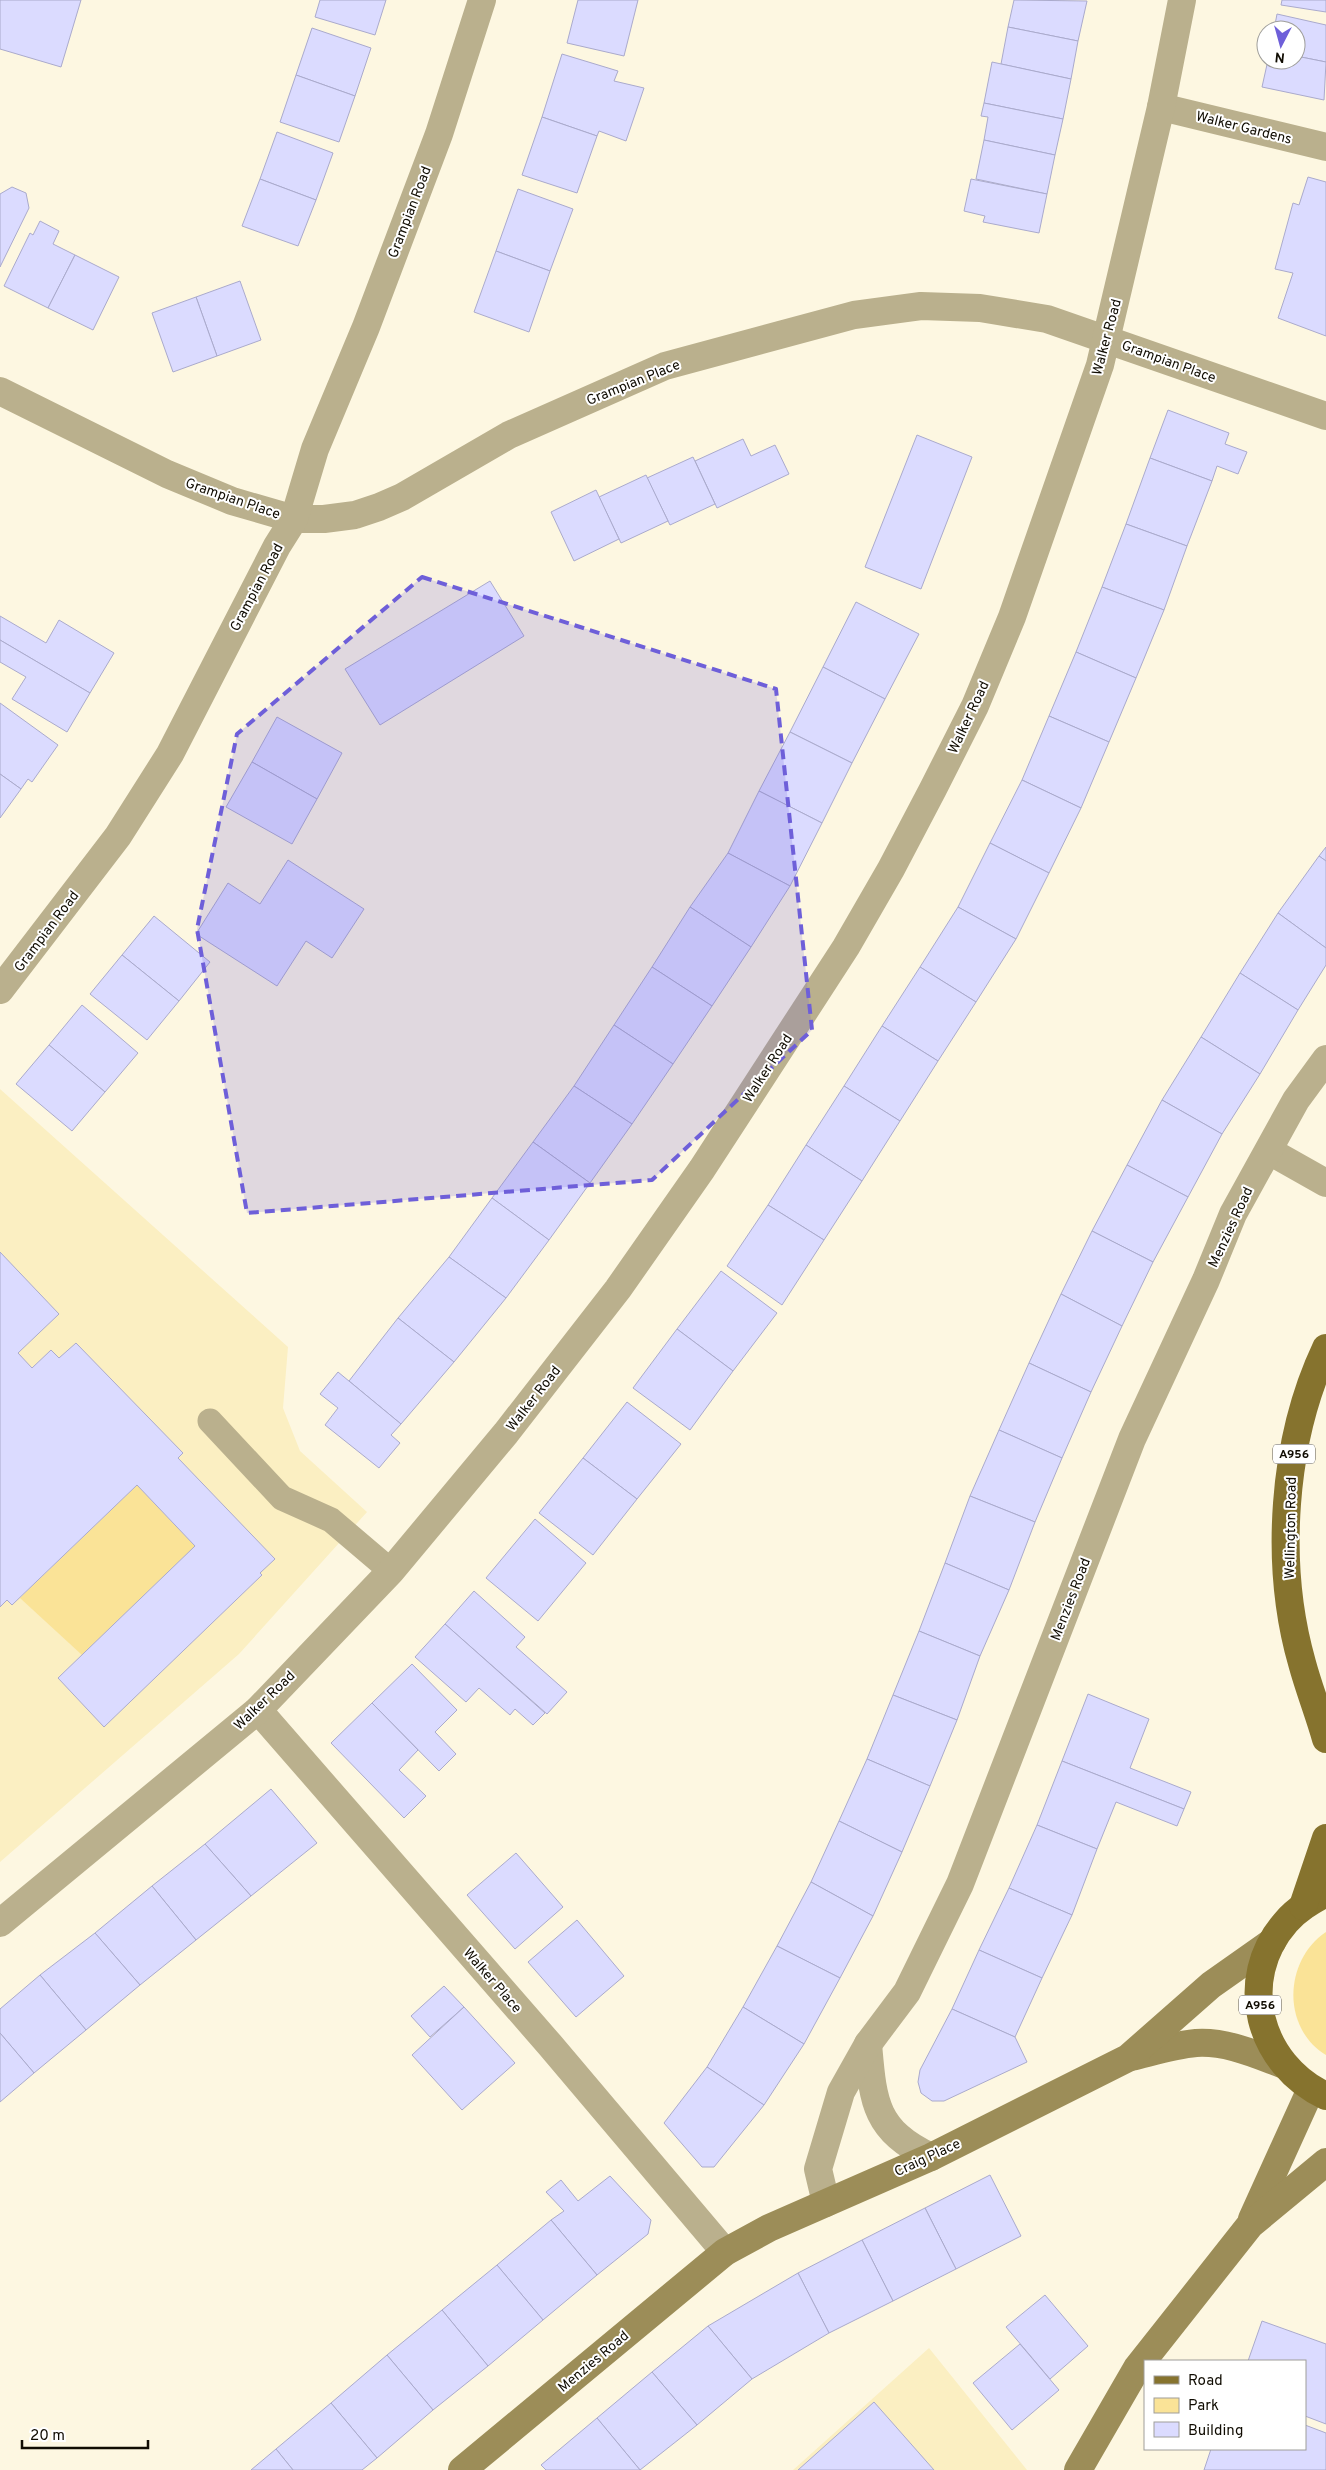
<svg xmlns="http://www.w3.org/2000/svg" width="1326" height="2470" viewBox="0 0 1326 2470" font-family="Overpass,sans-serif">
<rect width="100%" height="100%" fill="#fdf7e1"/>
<g fill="#fbefc2">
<polygon points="0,1089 288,1347 283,1408 300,1451 367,1512 239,1654 0,1862"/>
<polygon points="929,2348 1027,2470 793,2470"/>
</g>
<g fill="#fae397">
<polygon points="137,1485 195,1546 82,1655 20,1598"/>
<path d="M 1326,1932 L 1326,2055 C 1281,2028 1284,1960 1326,1932 Z"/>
</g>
<g fill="#dbdbff" stroke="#aac">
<polygon points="0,0 81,0 61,67 0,49"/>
<polygon points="320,0 386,0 375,35 315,17"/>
<polygon points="578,0 638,0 624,56 567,43"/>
<polygon points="1014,0 1087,1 1078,41 1008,27"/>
<polygon points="1282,0 1326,0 1326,12 1281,5"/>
<polygon points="1277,14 1326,25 1326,62 1296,56 1296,30 1274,30"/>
<polygon points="1008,27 1078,41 1071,79 1001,64"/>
<polygon points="312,28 371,48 355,96 296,75"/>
<polygon points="562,54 618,71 614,81 644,88 626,141 599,131 597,136 542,117"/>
<polygon points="1296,56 1326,62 1324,100 1262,87 1268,60 1296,60"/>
<polygon points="992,62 1071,79 1063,119 984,103"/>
<polygon points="296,75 355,96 339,142 280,122"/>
<polygon points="984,103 1063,119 1055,155 984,140 988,117 981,116"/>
<polygon points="542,117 597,136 577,193 522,175"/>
<polygon points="277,132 333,153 316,200 260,179"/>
<polygon points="984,140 1055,155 1047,194 976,179"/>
<polygon points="1308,177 1326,182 1326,336 1278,318 1293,273 1275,269 1293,203 1299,205"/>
<polygon points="260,179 316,200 298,246 242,226"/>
<polygon points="971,179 1047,194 1039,233 983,222 985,216 964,211"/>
<polygon points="12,187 26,193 29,208 0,267 0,194"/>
<polygon points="518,189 573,209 550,271 496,251"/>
<polygon points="40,221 59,231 53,244 75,255 48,308 4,286 30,233 33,235"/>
<polygon points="496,251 550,271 529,332 474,312"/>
<polygon points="75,255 119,277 93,330 48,308"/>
<polygon points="240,281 261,340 217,356 196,297"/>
<polygon points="196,297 217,356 173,372 152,313"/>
<polygon points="1168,410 1229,433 1225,444 1247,452 1238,474 1217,466 1212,481 1150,458"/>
<polygon points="917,435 972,457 921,589 865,567"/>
<polygon points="743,439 751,456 775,445 789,474 717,508 695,461"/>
<polygon points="693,457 715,504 670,525 647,478"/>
<polygon points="1150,458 1212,481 1187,546 1126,524"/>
<polygon points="646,475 668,521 621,543 599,497"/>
<polygon points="596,490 619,539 574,561 551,512"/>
<polygon points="1126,524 1187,546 1164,610 1102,587"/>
<polygon points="490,581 524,636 380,725 345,669"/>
<polygon points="1102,587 1164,610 1136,678 1076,652"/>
<polygon points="856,602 919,634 885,699 823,667"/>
<polygon points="0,616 46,643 59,620 114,653 90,693 0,640"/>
<polygon points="0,640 90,693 67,732 12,699 26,677 0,662"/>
<polygon points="1076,652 1136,678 1109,742 1049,716"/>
<polygon points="823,667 885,699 852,763 790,732"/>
<polygon points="0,703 58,745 32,782 28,779 21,789 0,774"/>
<polygon points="1049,716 1109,742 1081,808 1022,780"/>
<polygon points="277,717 342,753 317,799 252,762"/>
<polygon points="790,732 852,763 822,823 759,791"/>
<polygon points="252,762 317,799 292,844 226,807"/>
<polygon points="0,774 21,789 0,818"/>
<polygon points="1022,780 1081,808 1049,873 990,843"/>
<polygon points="759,791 822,823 790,886 728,853"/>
<polygon points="990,843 1049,873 1016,939 958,907"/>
<polygon points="1326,847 1326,861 1319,856"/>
<polygon points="728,853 790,886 751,947 690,907"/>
<polygon points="1319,856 1326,861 1326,948 1278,913"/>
<polygon points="288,860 364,909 332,958 306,941 277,986 196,934 228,883 260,904"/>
<polygon points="690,907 751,947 712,1006 652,967"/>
<polygon points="958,907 1016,939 976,1002 920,967"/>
<polygon points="1278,913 1326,948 1326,965 1298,1010 1240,973"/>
<polygon points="154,916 210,962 179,1001 122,955"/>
<polygon points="122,955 179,1001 147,1040 90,994"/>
<polygon points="652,967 712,1006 673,1064 614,1025"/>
<polygon points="920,967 976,1002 938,1061 882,1026"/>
<polygon points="1240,973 1298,1010 1260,1074 1201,1037"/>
<polygon points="82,1005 138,1053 105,1092 49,1045"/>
<polygon points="614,1025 673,1064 632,1124 574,1086"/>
<polygon points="882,1026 938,1061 900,1121 844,1086"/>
<polygon points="1201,1037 1260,1074 1222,1134 1162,1100"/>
<polygon points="49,1045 105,1092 72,1131 16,1084"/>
<polygon points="574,1086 632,1124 590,1183 533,1142"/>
<polygon points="844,1086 900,1121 862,1181 806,1145"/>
<polygon points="1162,1100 1222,1134 1188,1197 1127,1165"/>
<polygon points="533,1142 590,1183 549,1240 492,1198"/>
<polygon points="806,1145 862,1181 824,1240 768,1205"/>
<polygon points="1127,1165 1188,1197 1153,1262 1092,1231"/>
<polygon points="492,1198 549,1240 506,1298 449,1257"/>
<polygon points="768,1205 824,1240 782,1305 727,1266"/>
<polygon points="1092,1231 1153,1262 1122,1326 1061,1294"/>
<polygon points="0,1252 59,1314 18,1353 32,1368 51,1350 59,1358 76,1343 183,1453 178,1458 275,1559 260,1573 262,1575 104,1727 58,1678 195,1546 137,1485 12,1605 7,1600 0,1607"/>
<polygon points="449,1257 506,1298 454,1362 398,1318"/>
<polygon points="721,1271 777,1313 733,1371 677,1329"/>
<polygon points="1061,1294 1122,1326 1091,1392 1029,1363"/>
<polygon points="398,1318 454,1362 401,1424 349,1381"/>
<polygon points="677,1329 733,1371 690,1430 633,1388"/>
<polygon points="1029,1363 1091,1392 1062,1458 999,1430"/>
<polygon points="338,1372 401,1424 391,1435 400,1443 379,1468 325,1425 338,1408 320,1394"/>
<polygon points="627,1402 681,1444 637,1499 583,1458"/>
<polygon points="999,1430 1062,1458 1035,1522 970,1496"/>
<polygon points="583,1458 637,1499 593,1555 539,1513"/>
<polygon points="970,1496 1035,1522 1009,1590 945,1563"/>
<polygon points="535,1519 586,1563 538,1621 486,1578"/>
<polygon points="945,1563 1009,1590 980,1656 919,1631"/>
<polygon points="474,1591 525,1637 516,1647 567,1692 547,1714 445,1624"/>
<polygon points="445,1624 545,1713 533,1725 515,1709 510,1715 479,1688 466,1702 415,1657"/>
<polygon points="919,1631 980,1656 957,1720 893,1695"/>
<polygon points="412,1664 457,1710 435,1732 456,1754 439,1771 372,1703"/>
<polygon points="1088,1694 1149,1719 1130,1768 1191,1792 1184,1809 1062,1761"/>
<polygon points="893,1695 957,1720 930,1786 867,1759"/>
<polygon points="372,1703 418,1750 399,1770 426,1796 404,1818 331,1743"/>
<polygon points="867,1759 930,1786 902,1852 839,1821"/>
<polygon points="1062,1761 1184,1809 1177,1826 1116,1802 1097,1849 1037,1825"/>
<polygon points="271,1789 317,1843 251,1896 205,1844"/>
<polygon points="839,1821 902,1852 873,1916 811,1882"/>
<polygon points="1037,1825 1097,1849 1072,1915 1009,1888"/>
<polygon points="205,1844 251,1896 196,1940 152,1886"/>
<polygon points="516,1853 563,1907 515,1949 467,1895"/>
<polygon points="811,1882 873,1916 840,1978 777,1946"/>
<polygon points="152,1886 196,1940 140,1985 95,1933"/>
<polygon points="1009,1888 1072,1915 1042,1978 979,1950"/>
<polygon points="577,1920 624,1976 576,2017 528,1962"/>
<polygon points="95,1933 140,1985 86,2030 40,1975"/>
<polygon points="777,1946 840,1978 804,2044 743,2007"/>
<polygon points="979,1950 1042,1978 1015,2037 952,2009"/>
<polygon points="40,1975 86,2030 34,2073 0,2033 0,2009"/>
<polygon points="444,1986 464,2007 430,2037 411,2016"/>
<polygon points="464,2007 515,2063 462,2110 412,2055"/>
<polygon points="743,2007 804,2044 764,2105 707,2067"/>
<polygon points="952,2009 1015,2037 1027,2062 944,2101 932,2101 921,2093 918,2082 920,2070"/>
<polygon points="0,2033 34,2073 0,2102"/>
<polygon points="707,2067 764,2105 714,2167 702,2167 664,2123"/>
<polygon points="990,2175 1021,2236 956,2269 925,2208"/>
<polygon points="610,2176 651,2220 648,2234 597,2275 551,2220 564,2211 546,2192 561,2180 578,2201"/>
<polygon points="925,2208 956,2269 893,2301 862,2240"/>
<polygon points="551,2220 597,2275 543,2320 497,2265"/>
<polygon points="862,2240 893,2301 829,2333 798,2273"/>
<polygon points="497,2265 543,2320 488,2366 442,2310"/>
<polygon points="798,2273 829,2333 752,2379 708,2326"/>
<polygon points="1045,2295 1088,2346 1050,2379 1006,2327"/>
<polygon points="442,2310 488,2366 433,2410 387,2355"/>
<polygon points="1262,2321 1326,2344 1326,2424 1305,2416 1305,2361 1248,2361"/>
<polygon points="708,2326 752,2379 697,2425 652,2372"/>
<polygon points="1020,2344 1059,2390 1012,2430 973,2383"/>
<polygon points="387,2355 433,2410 377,2458 331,2403"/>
<polygon points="652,2372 697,2425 640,2470 597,2418"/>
<polygon points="874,2402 934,2470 798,2470"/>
<polygon points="331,2403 377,2458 362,2470 293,2470 276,2449"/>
<polygon points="597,2418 640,2470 546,2470 541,2465"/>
<polygon points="1305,2425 1326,2433 1326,2470 1204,2470 1211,2449 1305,2449"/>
<polygon points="276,2449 293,2470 251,2470"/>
</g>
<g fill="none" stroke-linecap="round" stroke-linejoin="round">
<polyline stroke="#bab08d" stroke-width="25" points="210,1421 282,1498 331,1520 391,1571"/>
<g stroke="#bab08d" stroke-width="28">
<polyline points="1161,107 1326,147"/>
<polyline points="0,391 167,474 232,501 294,519 324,519 355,515 379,507 402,497 509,435 665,366 854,315 921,306 980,308 1047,319 1326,416"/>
<polyline points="0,990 118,836 170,754 277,546 294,519 315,449 366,327 439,134 482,0"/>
<polyline points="1269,1151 1326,1183"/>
<polyline points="258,1710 550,2045 725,2252"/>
<polyline points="0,1923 258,1710 391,1571 506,1433 618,1289 702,1169 846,947 891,869 933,789 975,706 1012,617 1100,365 1161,107 1182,0"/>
<path d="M 868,2044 C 873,2101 874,2130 931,2157"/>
<polyline points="826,2203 818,2169 841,2092 868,2044 907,1992 960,1884 1132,1439 1206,1280 1233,1214 1296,1100 1326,1059"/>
</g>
<g stroke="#9c8d58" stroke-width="28">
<path d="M 1131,2057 C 1152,2052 1174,2045 1196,2043 C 1226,2041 1255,2054 1282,2064"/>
<polyline points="1252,2219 1311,2089"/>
<polyline points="462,2470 725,2252 769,2228 931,2157 1128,2058 1211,1985 1272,1942"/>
<polyline points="1078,2470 1137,2368 1250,2225 1326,2162"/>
</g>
<g stroke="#86732e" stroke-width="28">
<path d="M 1326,1348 C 1282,1441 1274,1565 1302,1663 C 1309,1689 1319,1714 1326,1739"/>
<path d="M 1326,1893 C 1311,1901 1297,1909 1286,1922 C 1235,1980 1259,2065 1326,2096"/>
<polyline points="1303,1906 1326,1838"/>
</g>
</g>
<path fill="#6e5fd9" fill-opacity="0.2" stroke="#6e5fd9" stroke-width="4" stroke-dasharray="10 6" stroke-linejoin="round" d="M 422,577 L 776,689 L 812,1030 L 652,1180 L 247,1213 L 197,929 L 237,734 Z"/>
<g text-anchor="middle" stroke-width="4" stroke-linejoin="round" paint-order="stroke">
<g fill="#fff" stroke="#58554e" stroke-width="1">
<rect x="1273" y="1444.5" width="42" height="19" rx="4"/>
<rect x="1239" y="1995.5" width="42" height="19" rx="4"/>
</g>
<g font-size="12" font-weight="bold" fill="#100c02">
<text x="1294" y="1458">A956</text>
<text x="1260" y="2009">A956</text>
</g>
<g font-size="14" fill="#100c02" stroke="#fff">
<text transform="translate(1244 127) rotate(14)" y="5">Walker Gardens</text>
<text transform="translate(409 212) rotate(-69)" y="5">Grampian Road</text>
<text transform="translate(1106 337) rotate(-75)" y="5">Walker Road</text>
<text transform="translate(1169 361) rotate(20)" y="5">Grampian Place</text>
<text transform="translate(633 382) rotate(-22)" y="5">Grampian Place</text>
<text transform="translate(233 498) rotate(19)" y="5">Grampian Place</text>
<text transform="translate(256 587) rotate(-62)" y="5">Grampian Road</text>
<text transform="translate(968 717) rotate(-65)" y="5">Walker Road</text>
<text transform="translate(46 931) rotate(-53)" y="5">Grampian Road</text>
<text transform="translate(767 1068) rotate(-57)" y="5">Walker Road</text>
<text transform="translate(1230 1227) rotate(-65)" y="5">Menzies Road</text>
<text transform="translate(533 1398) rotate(-52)" y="5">Walker Road</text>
<text transform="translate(1290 1528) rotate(-89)" y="5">Wellington Road</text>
<text transform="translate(1070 1599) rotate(-69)" y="5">Menzies Road</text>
<text transform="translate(264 1700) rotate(-44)" y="5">Walker Road</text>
<text transform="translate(493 1980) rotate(49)" y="5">Walker Place</text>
<text transform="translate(927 2157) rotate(-25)" y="5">Craig Place</text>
<text transform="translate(593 2361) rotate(-40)" y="5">Menzies Road</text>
</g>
</g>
<rect x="1144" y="2360" width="162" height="90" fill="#ffffff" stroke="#9f9e9a"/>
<rect x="1154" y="2376" width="25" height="8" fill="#86732e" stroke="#9f9e9a"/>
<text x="1188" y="2385" font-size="15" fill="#100c02">Road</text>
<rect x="1154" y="2398" width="25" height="15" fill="#fae397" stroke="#9f9e9a"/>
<text x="1188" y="2410" font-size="15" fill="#100c02">Park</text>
<rect x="1154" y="2422" width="25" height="15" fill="#dbdbff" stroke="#9f9e9a"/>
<text x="1188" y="2435" font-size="15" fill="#100c02">Building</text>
<g transform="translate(1281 45) rotate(186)"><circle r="24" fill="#ffffff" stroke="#9f9e9a"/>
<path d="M0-4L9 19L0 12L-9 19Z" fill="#6e5fd9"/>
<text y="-8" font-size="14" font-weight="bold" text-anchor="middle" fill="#100c02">N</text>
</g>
<path d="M22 2440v8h126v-8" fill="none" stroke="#100c02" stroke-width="2.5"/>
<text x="30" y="2440" font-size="15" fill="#100c02" stroke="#ffffff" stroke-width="4" paint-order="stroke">20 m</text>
</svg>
